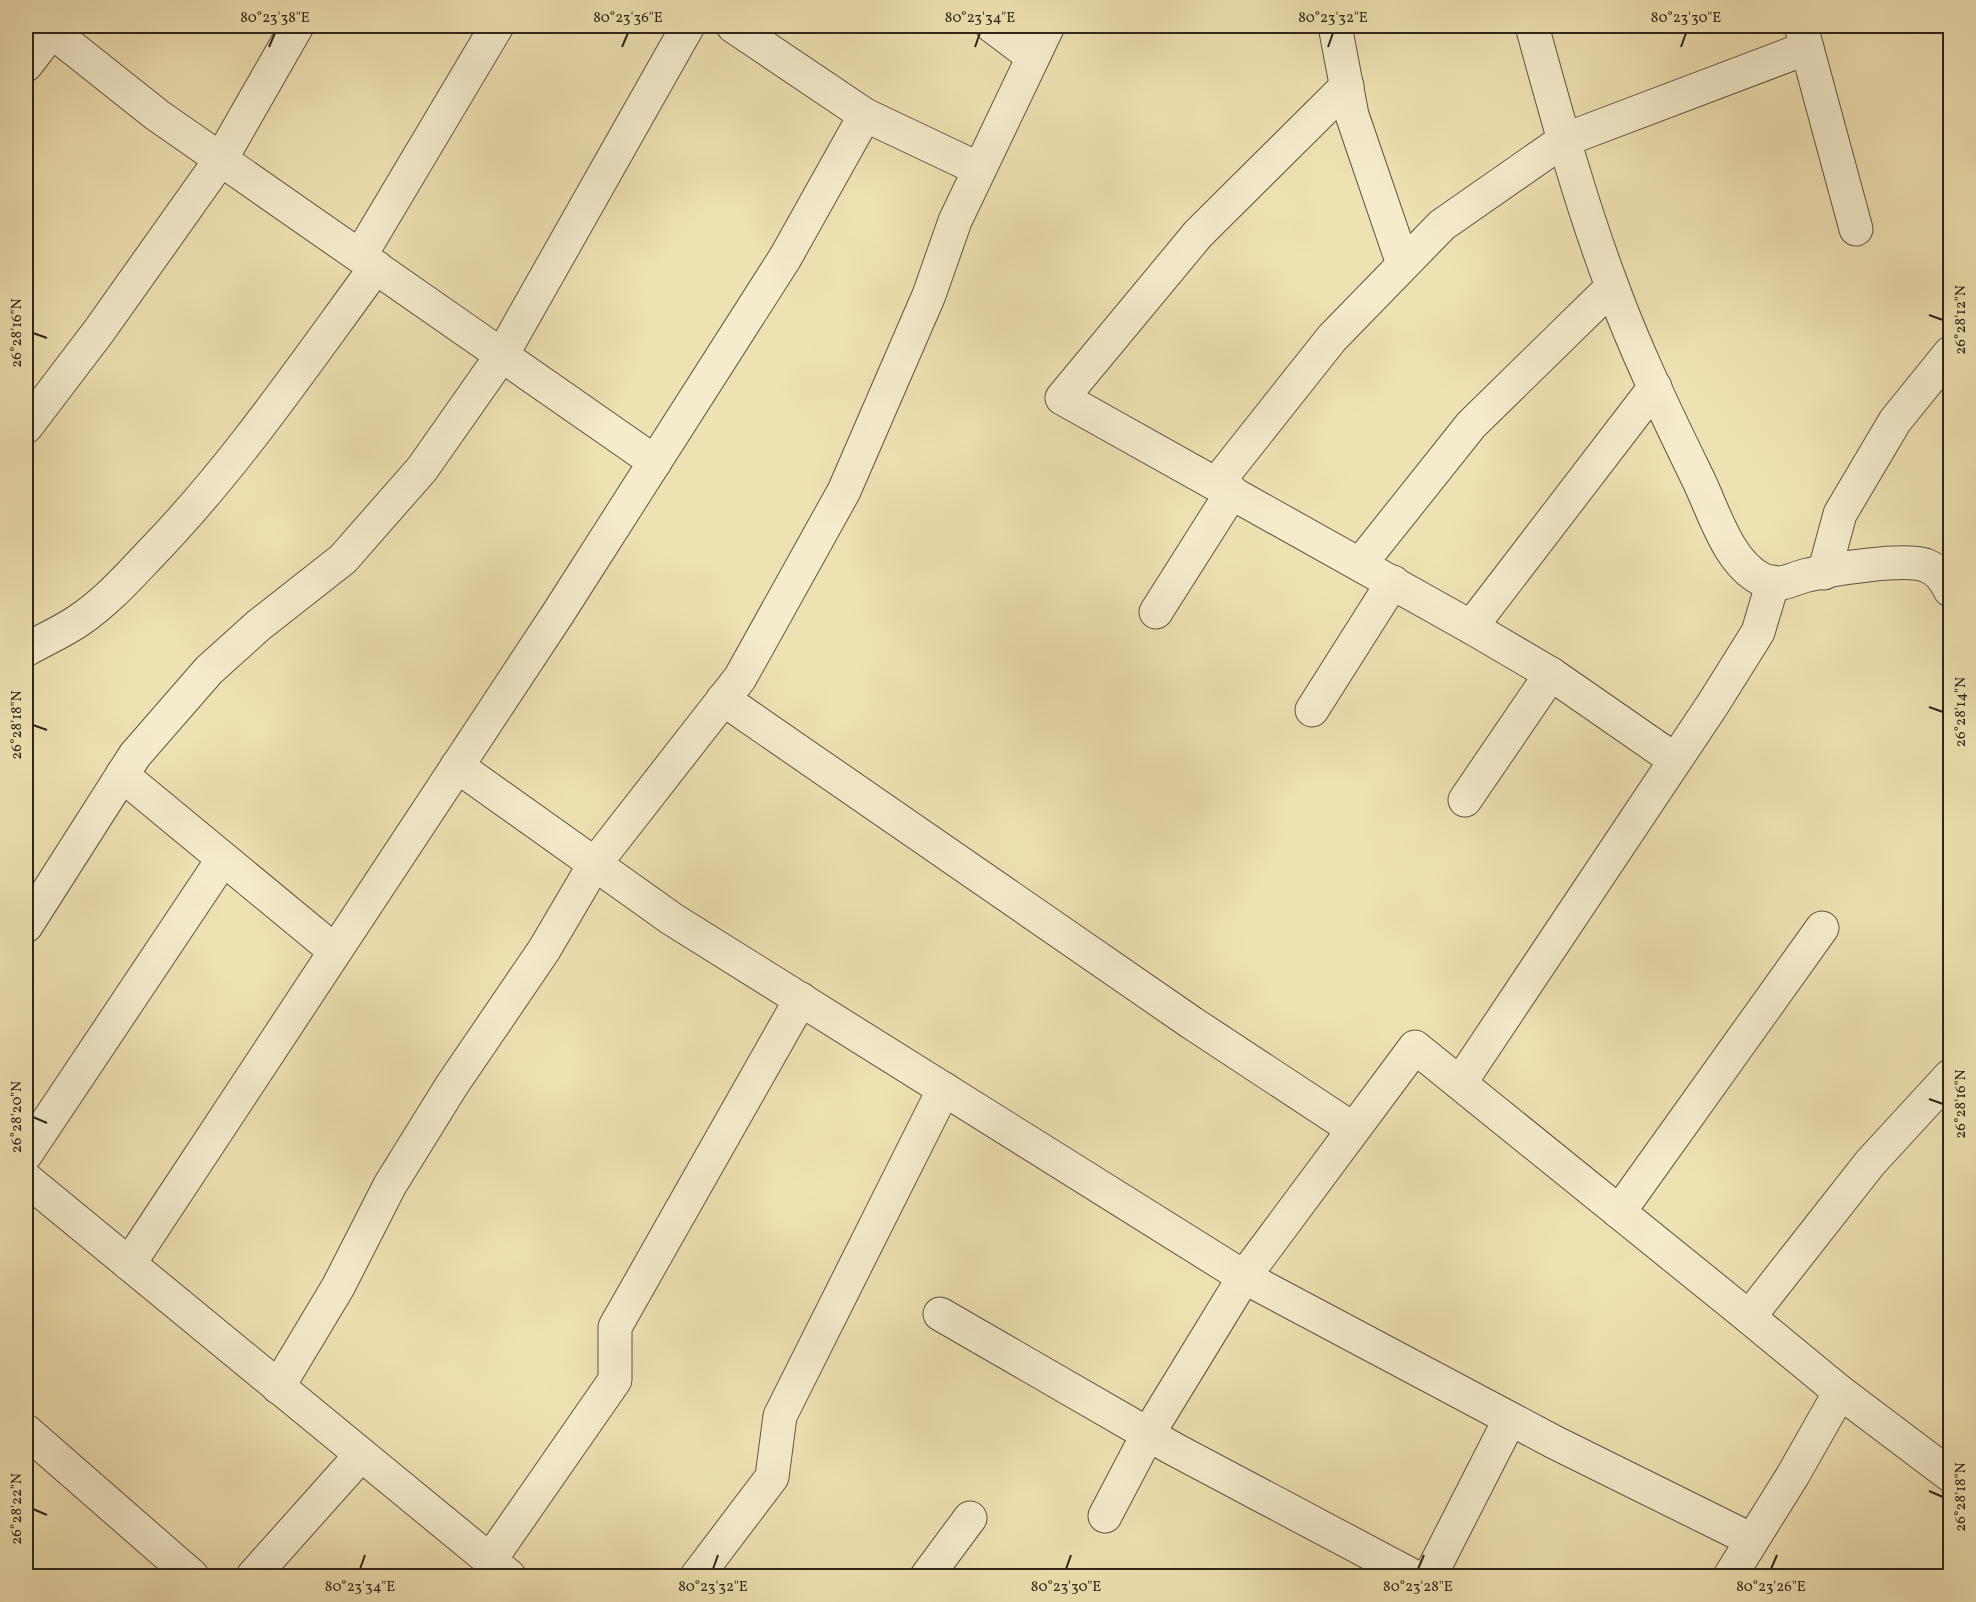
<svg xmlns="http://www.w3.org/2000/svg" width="1976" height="1602" viewBox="0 0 1976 1602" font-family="Vollkorn,serif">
<rect width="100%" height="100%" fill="#efe2b2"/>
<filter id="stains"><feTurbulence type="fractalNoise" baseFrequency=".00333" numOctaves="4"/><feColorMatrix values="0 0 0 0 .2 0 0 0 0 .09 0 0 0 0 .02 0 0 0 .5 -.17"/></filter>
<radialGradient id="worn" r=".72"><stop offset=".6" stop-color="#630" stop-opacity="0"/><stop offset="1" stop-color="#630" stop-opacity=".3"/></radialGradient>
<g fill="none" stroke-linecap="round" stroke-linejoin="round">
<g stroke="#5f5442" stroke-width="35">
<g id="street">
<polyline points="45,26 157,115 655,462"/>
<polyline points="992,26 1032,56"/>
<polyline points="1335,26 1352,115 1403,264"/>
<path d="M 1532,26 C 1556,113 1580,201 1612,286 C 1636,352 1668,417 1699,481 C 1714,512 1728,562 1761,579 C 1781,589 1789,579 1808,575 C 1832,569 1903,558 1925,565 C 1938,570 1944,578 1950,590"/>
<polyline points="1801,26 1856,229"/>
<polyline points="26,65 56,26"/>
<polyline points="1347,86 1198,234 1062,398 1471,627 1551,674 1675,760"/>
<polyline points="865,115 979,169"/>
<polyline points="360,256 497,26"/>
<polyline points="26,427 99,331 221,159 297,26"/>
<polyline points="1217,483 1332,338 1442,225 1564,140 1807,48"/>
<polyline points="1361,563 1471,425 1612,287"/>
<polyline points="1824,573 1840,514 1895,421 1950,353"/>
<polyline points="1156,612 1232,492"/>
<polyline points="1471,627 1655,387"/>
<path d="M 26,650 C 43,640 62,632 78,621 C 108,601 132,573 157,547 C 239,461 306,362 376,267"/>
<polyline points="723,699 1192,1023 1353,1129"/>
<polyline points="1312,710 1393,582"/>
<polyline points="457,766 672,919 1244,1277 1554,1442 1752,1540"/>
<polyline points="122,775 335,951"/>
<polyline points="1465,800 1551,674"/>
<polyline points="26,926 135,755 209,670 259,625 343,559 422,469 502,355 688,26"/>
<polyline points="1950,1076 1870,1163 1749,1317 1840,1392 1950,1475"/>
<polyline points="1460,1083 1713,704 1758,632 1773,582"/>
<polyline points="26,1154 223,859"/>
<polyline points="26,1179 509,1576"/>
<polyline points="1619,1212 1822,928"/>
<polyline points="129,1264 559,612 785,258 865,115 733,26"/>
<polyline points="940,1314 1172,1448 1413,1576"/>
<polyline points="278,1387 338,1287 390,1185 452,1085 544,950 594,865 740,678 844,491 929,295 955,221 1048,26"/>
<polyline points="26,1431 192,1576"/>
<polyline points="1105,1516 1148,1434 1244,1277 1415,1047 1749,1317"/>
<polyline points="490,1560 615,1380 615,1327 801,999"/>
<polyline points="253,1576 361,1455"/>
<polyline points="697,1576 772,1477 780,1416 944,1089"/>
<polyline points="927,1576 970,1518"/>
<polyline points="1430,1576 1510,1419"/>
<polyline points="1730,1576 1793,1475 1840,1392"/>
</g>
</g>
<use href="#street" stroke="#f5eccd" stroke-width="33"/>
</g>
<path fill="none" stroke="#2f251c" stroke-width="2" d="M 269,47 L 275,33M 622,47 L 628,33M 975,47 L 980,33M 1328,47 L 1333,33M 1681,47 L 1686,33M 1929,315 L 1943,320M 33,333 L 47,338M 1929,707 L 1943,712M 33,725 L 47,730M 1929,1099 L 1943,1104M 33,1117 L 47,1123M 1929,1491 L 1943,1497M 33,1509 L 47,1515M 360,1569 L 365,1555M 713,1569 L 718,1555M 1066,1569 L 1071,1555M 1418,1569 L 1424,1555M 1771,1569 L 1777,1555"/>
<rect width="1976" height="1602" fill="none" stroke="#efe2b2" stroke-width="66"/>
<rect x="33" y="33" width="1910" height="1536" fill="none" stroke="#2f251c" stroke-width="2"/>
<g font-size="15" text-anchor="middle" fill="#2f251c">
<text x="275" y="22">80°23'38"E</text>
<text x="628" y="22">80°23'36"E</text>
<text x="980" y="22">80°23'34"E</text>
<text x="1333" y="22">80°23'32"E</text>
<text x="1686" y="22">80°23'30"E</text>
<text transform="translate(1960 320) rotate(-90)" y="5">26°28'12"N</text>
<text transform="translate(16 333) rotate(-90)" y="5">26°28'16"N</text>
<text transform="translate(1960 712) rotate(-90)" y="5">26°28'14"N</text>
<text transform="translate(16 725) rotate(-90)" y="5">26°28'18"N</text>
<text transform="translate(1960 1104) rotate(-90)" y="5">26°28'16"N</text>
<text transform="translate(16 1117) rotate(-90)" y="5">26°28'20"N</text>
<text transform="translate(1960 1497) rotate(-90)" y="5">26°28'18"N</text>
<text transform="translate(16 1509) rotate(-90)" y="5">26°28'22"N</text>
<text x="360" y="1591">80°23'34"E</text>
<text x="713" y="1591">80°23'32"E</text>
<text x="1066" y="1591">80°23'30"E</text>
<text x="1418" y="1591">80°23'28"E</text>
<text x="1771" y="1591">80°23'26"E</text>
</g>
<rect width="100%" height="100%" filter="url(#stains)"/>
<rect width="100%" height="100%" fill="url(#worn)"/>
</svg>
